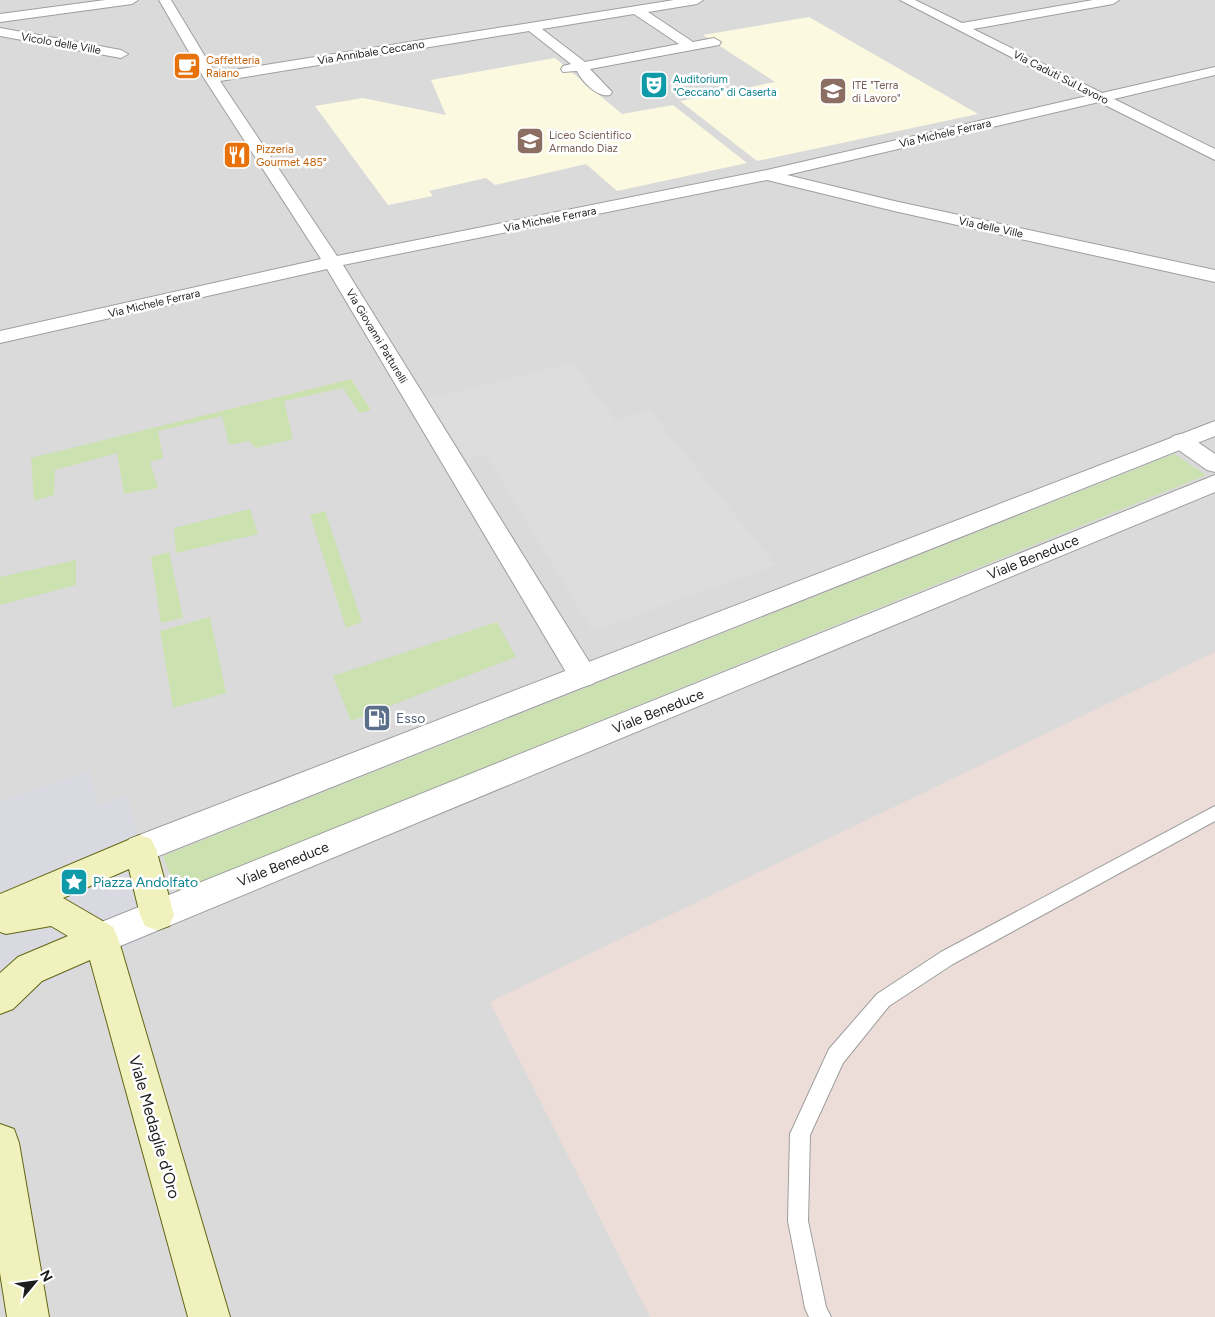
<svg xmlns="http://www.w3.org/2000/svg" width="1215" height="1317" viewBox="0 0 1215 1317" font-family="Figtree,sans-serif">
<rect width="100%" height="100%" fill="#ede9e4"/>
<rect fill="#dbdada" x="0" y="0" width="1215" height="1317"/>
<g fill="#fbf9df">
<polygon points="809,17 978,114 757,161 680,101 775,82 703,35"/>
<polygon points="555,58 622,114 673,105 747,163 617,191 586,164 495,185 486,178 429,191 433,196 388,205 315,106 363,98 446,115 431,80"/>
</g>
<polygon fill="#edddd9" points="1215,652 1215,1317 650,1317 490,1002"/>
<g fill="#cbe1b0">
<polygon points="351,379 371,410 360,413 343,388 284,401 293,439 256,448 249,441 229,445 222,416 158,431 163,458 150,462 158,488 124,494 117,453 55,470 54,495 34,501 31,458"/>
<polygon points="1174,454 1206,475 177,892 163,856"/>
<polygon points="250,509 258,534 176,553 174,528"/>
<polygon points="325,511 362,622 346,628 310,515"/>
<polygon points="169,552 183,618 161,623 151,557"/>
<polygon points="76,560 76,585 0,605 0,577"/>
<polygon points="210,617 226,693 173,708 160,631"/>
<polygon points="497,622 516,657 351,721 333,676"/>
</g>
<polygon fill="#ddd" points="572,363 615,420 650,411 776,565 593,631 486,455 467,459 428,399"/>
<polygon fill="#d9d9e2" points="90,771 98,806 127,794 160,932 0,1006 0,801"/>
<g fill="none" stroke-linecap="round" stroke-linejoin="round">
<g stroke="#9e9e9e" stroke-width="2">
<polygon id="service" points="1215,806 1215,821 953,964 889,1006 843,1063 810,1135 808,1221 826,1307 831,1317 809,1317 805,1308 788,1221 790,1134 829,1049 877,994 941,952"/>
</g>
<g stroke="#9e9e9e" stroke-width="2">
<g id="minor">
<polygon points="105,0 138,0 132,4 0,22 0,14"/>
<path d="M 159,0 L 171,0 L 215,73 L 674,0 L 703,0 L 697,4 L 648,12 L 693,42 L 714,38 L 721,42 L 719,45 L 590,69 L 612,92 L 610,95 C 598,98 582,82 577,71 L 563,72 L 561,69 L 563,66 L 571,64 L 529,31 L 220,81 L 337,256 L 767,170 L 1087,96 L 900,0 L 915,0 L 962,23 L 1093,0 L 1119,0 L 1113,4 L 973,29 L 1102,93 L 1215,67 L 1215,75 L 1114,99 L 1215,149 L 1215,160 L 1099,102 L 787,175 L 894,201 L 1215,270 L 1215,282 L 894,211 L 767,180 L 343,265 L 593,668 L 597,676 L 593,684 L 583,687 L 573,684 L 327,269 L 0,343 L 0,331 L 321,259 L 204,78 ZM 634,14 L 679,44 L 585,62 L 542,29 Z"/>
<polygon points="0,28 121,50 128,54 121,58 0,36"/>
<polygon points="1181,434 1189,436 1215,454 1215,472 1207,470 1173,446 1170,441 1173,436"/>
</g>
</g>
<g stroke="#9e9e9e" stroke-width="2">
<g id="tertiary">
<polygon points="1215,421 1215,436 151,859 140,863 129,859 124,849 129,839"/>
<polygon points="1215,475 1215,492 113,949 101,954 89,949 84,938 89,927"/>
</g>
</g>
<g stroke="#636612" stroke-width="2">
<g id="secondary">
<polygon points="140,835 151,839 156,849 174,915 169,926 157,930 145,926 140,915 129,869 63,898 113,927 118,938 230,1317 188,1317 90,960 42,981 13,1009 0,1014 0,973 18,957 68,936 51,926 6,934 0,932 0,894"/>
<polygon points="0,1124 14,1129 19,1143 49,1317 7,1317 0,1273"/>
</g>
</g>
<use href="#service" fill="#fff" fill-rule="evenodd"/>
<use href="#minor" fill="#fff" fill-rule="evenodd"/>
<use href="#tertiary" fill="#fff" fill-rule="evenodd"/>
<use href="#secondary" fill="#f1f1be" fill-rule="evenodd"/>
</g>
<defs>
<g id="cafe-square" transform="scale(1.4375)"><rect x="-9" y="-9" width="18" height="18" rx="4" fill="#e8710a" stroke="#fff"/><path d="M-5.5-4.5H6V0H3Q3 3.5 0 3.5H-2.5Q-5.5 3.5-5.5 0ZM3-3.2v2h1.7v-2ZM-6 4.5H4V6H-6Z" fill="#fff"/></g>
<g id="theatre-square" transform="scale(1.4375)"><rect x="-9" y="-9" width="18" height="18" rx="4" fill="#0f9aa8" stroke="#fff"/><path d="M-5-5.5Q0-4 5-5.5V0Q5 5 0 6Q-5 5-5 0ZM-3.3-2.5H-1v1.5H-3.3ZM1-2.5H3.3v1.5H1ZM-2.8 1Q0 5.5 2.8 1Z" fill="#fff"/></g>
<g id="school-square" transform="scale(1.4375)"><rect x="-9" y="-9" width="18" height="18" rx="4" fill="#8d6e63" stroke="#fff"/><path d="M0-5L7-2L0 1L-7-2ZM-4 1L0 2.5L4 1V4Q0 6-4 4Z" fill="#fff"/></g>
<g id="restaurant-square" transform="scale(1.4375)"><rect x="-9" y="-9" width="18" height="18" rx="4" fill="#e8710a" stroke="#fff"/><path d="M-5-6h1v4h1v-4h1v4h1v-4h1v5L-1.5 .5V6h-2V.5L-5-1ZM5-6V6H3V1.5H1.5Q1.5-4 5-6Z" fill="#fff"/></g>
<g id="fuel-square" transform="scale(1.4375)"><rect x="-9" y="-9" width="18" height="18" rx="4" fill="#5c6f8a" stroke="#fff"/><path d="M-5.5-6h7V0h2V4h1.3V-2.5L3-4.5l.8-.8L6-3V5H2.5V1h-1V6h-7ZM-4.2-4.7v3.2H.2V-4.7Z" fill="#fff"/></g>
<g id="sight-square" transform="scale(1.4375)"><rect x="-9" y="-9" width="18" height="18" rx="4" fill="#0f9aa8" stroke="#fff"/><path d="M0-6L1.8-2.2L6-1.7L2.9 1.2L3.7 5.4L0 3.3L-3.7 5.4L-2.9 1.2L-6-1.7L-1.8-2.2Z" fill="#fff"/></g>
</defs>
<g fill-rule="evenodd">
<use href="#cafe-square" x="187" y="66"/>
<use href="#theatre-square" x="654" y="85"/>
<use href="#school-square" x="833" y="91"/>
<use href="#school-square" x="530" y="141"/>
<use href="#restaurant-square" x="237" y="155"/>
<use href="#fuel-square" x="377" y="718"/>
<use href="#sight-square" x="74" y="882"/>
</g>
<g text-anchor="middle" stroke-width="5" stroke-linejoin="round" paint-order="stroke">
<g font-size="11" fill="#1d1d1d" stroke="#fff">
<text transform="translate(61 43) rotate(10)" y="4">Vicolo delle Ville</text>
<text transform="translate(371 52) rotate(-9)" y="4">Via Annibale Ceccano</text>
<text transform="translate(1061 77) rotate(27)" y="4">Via Caduti Sul Lavoro</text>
<text transform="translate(945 133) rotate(-13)" y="4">Via Michele Ferrara</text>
<text transform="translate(550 219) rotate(-11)" y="4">Via Michele Ferrara</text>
<text transform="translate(991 227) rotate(12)" y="4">Via delle Ville</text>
<text transform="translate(154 303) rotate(-13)" y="4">Via Michele Ferrara</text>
<text transform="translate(377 336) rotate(59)" y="4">Via Giovanni Patturelli</text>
</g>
<g font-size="11" fill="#c56008" stroke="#fff" text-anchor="start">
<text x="206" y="64">Caffetteria<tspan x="206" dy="13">Raiano</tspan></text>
<text x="256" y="153">Pizzeria<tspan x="256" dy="13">Gourmet 485°</tspan></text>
</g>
<g font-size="11" fill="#0d838f" stroke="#fff" text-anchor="start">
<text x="673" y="83">Auditorium<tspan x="673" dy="13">"Ceccano" di Caserta</tspan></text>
</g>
<g font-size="11" fill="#785e54" stroke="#fff" text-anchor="start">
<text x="852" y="89">ITE "Terra<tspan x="852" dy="13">di Lavoro"</tspan></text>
<text x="549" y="139">Liceo Scientifico<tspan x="549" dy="13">Armando Diaz</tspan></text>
</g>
<g font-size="14" fill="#1d1d1d" stroke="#fff">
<text transform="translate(1033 557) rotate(-22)" y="5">Viale Beneduce</text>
<text transform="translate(658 711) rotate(-22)" y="5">Viale Beneduce</text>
<text transform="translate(283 864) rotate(-22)" y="5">Viale Beneduce</text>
</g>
<g font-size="14" fill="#4e5e75" stroke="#fff" text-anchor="start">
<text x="396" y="723">Esso</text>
</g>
<g font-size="14" fill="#0d838f" stroke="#fff" text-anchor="start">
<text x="93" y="887">Piazza Andolfato</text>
</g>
<g font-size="16" fill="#1d1d1d" stroke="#fff">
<text transform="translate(155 1127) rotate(74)" y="6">Viale Medaglie d'Oro</text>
</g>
</g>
<g transform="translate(35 1282) rotate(61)" stroke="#ffffff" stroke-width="4" paint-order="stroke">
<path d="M0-4L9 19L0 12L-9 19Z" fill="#1d1d1d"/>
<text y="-8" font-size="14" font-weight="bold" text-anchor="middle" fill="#1d1d1d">N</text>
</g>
</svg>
